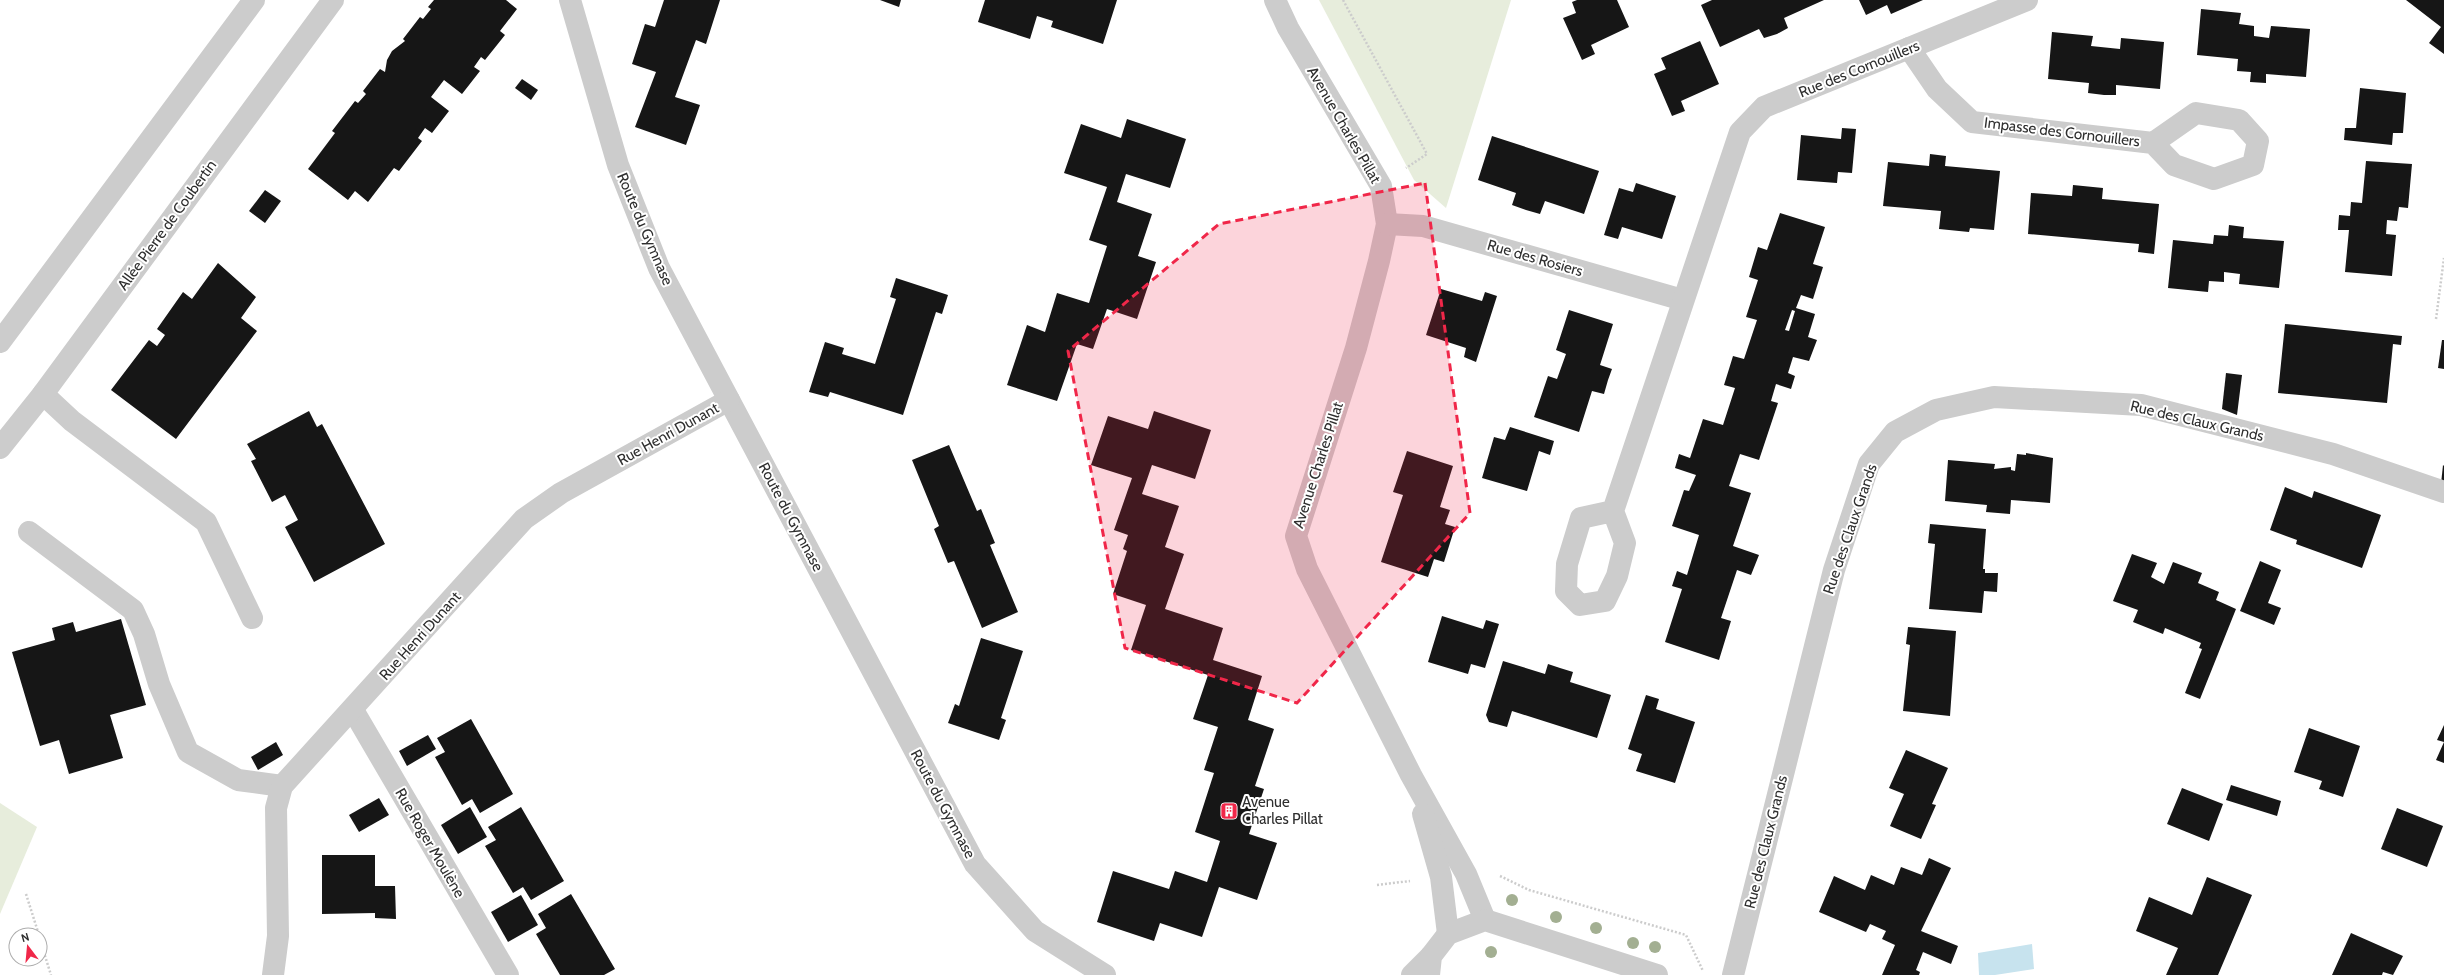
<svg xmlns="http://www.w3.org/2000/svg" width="2444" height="975" viewBox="0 0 2444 975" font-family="Cabin,sans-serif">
<rect width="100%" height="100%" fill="#fff"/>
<g fill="#e7eddc">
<polygon points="1319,0 1511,0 1446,208 1414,180"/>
<polygon points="0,803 37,827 0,914"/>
</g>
<polygon fill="#c7e3ee" points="2032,944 2034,969 1995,975 1979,975 1978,953"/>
<g fill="#161616" fill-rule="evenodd">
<polygon points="434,0 506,0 517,9 500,31 505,35 485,60 481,57 474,67 480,71 462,94 444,80 431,97 449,111 432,133 425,128 418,138 422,141 399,171 394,168 368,202 355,191 348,200 308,169 335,133 332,131 355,101 358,103 366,94 363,91 380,69 385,72 387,60 392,51 405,41 403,39 420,17 423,19 431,9 428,7"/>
<polygon points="664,0 720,0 706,44 696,40 675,97 700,105 686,145 635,127 656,72 632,64 645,24 655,27"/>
<polygon points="880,0 901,0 899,7"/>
<polygon points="985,0 1117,0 1103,44 1051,27 1053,21 1037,16 1030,39 978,22"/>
<polygon points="1577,0 1617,0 1629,27 1591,45 1595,54 1582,60 1563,18 1576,13 1572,2"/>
<polygon points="1712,0 1824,0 1784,18 1788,28 1777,34 1764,38 1759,29 1720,47 1701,5"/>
<polygon points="1859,0 1923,0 1891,14 1887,5 1866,15"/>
<polygon points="2406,0 2444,0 2444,54 2429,43 2441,27"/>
<polygon points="2201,9 2241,13 2239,24 2254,26 2254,36 2269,38 2271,26 2310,29 2306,77 2266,74 2266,83 2250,82 2251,72 2237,71 2238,59 2197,55"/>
<polygon points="2052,32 2093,36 2091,46 2120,49 2121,38 2164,42 2160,89 2116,85 2116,95 2104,95 2088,93 2089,83 2048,79"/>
<polygon points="1700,41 1719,84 1681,101 1685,111 1672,116 1654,74 1666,69 1661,58"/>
<polygon points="522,79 538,90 531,100 515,88"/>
<polygon points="2360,88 2406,93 2403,133 2393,133 2392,145 2344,140 2345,128 2356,128"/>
<polygon points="1127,119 1186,139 1170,188 1126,174 1117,202 1152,214 1138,256 1156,262 1137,319 1107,309 1093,349 1077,344 1057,401 1007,385 1027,325 1045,332 1057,293 1089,303 1107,246 1089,240 1107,187 1064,173 1081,124 1121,138"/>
<polygon points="1842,128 1856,129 1852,173 1838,172 1837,183 1797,180 1801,135 1841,139"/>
<polygon points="1492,136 1599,171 1584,214 1545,201 1540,214 1526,210 1512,205 1516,193 1478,180"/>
<polygon points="1930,154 1946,156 1945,166 2000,171 1994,230 1970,228 1969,232 1939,229 1941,211 1883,206 1888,162 1929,166"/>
<polygon points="2366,161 2412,164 2408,208 2399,207 2397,221 2387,220 2386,234 2396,235 2392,276 2345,272 2349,230 2338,230 2339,215 2350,216 2351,202 2362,203"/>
<polygon points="1636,183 1676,196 1662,239 1622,227 1618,239 1604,235 1619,188 1633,192"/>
<polygon points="2073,185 2103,188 2102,199 2159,204 2154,254 2138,252 2139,244 2028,234 2031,193 2072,196"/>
<polygon points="265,190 281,201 265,223 249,211"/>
<path d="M 1780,213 L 1825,227 L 1813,264 L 1823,267 L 1813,299 L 1801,295 L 1796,308 L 1815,314 L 1808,337 L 1817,340 L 1809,361 L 1793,357 L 1788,373 L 1795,376 L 1791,389 L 1776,384 L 1771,401 L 1778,403 L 1759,460 L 1740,454 L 1729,486 L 1751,493 L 1733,546 L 1759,555 L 1751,575 L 1737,570 L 1721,618 L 1731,621 L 1719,660 L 1665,642 L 1682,589 L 1672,586 L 1677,571 L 1687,575 L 1699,535 L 1672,526 L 1684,490 L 1689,491 L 1696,475 L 1675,468 L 1679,454 L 1690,458 L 1703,419 L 1723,425 L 1735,388 L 1724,385 L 1729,369 L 1733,356 L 1744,359 L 1757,320 L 1746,317 L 1758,280 L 1749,277 L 1758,247 L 1767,250 ZM 1792,310 L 1795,311 L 1789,331 L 1785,330 Z"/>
<polygon points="2229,225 2244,227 2243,238 2284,241 2279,288 2239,284 2240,274 2224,272 2224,282 2209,281 2208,292 2168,288 2173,240 2213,244 2214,235 2228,236"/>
<polygon points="218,263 256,297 241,318 257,331 176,439 111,390 149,340 157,346 165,335 157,329 183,292 192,299"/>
<polygon points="896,278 948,295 942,314 936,312 903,415 830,392 828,397 809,392 825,342 844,348 842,354 875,364 896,299 890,297"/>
<polygon points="1441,289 1482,301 1485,292 1497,296 1476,362 1464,357 1466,348 1426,335"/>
<polygon points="1569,310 1613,324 1600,365 1612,369 1608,380 1604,394 1592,391 1579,432 1534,417 1548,376 1557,379 1566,354 1556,350"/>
<polygon points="2285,324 2402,336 2401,345 2393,344 2387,403 2278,393"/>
<polygon points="2442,340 2444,340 2444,369 2438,368"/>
<polygon points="2226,373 2242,375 2237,415 2222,409"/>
<polygon points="309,411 317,427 322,424 385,544 314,582 285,527 298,520 285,495 272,502 251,461 256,459 247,444"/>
<polygon points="1154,411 1211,430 1195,479 1152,465 1142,494 1179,506 1165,547 1184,554 1165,609 1223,628 1213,660 1262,676 1248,720 1274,729 1255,786 1264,789 1249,834 1277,843 1257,900 1219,887 1202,937 1160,923 1154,941 1097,922 1113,871 1169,889 1175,871 1207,882 1220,841 1195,832 1214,773 1204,770 1218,727 1193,719 1208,675 1131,650 1146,605 1113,594 1127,551 1123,549 1128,535 1114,530 1132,478 1091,465 1108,416 1148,429"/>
<polygon points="1510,427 1554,441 1550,455 1539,451 1527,491 1482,478 1494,437 1505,440"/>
<polygon points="949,445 977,511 981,509 995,543 990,545 1018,612 982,628 954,561 948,563 934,529 939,526 912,460"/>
<polygon points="1407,451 1453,466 1440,507 1450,510 1445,524 1455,527 1444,562 1434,559 1428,577 1381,562 1403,495 1393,492"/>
<polygon points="2026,453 2053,458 2050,503 2011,500 2010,514 1986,512 1987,505 1945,501 1948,460 1995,464 1994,469 2011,467 2011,470 2015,471 2017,454 2026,455"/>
<polygon points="2443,465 2444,466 2444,485 2441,484"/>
<polygon points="2285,487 2312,498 2314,491 2381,515 2362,568 2296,544 2297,540 2270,530"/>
<polygon points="1930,524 1986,529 1983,569 1985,569 1985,573 1998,573 1997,592 1984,591 1982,613 1929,609 1935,544 1928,543"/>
<polygon points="2132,554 2157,563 2151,577 2164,584 2173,562 2202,573 2198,583 2219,592 2216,600 2236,609 2200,699 2185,693 2202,649 2199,648 2201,643 2165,628 2163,634 2133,622 2138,610 2113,601"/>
<polygon points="2260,561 2281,570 2268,603 2281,608 2274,625 2240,611"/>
<polygon points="1442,616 1483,629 1486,620 1499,624 1485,668 1471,664 1468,674 1428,662"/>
<polygon points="121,619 146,705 110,715 123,758 69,774 59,740 40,746 12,652 55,640 52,628 73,622 76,632"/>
<polygon points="1908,627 1956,631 1950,716 1903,711 1910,645 1906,644"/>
<polygon points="981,638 1023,651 1001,718 1006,720 999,740 948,723 955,704 959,706"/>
<polygon points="1503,661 1545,674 1548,664 1560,668 1573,672 1570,682 1611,695 1597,738 1512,711 1507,727 1489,722 1486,715"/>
<polygon points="1646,695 1659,699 1656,709 1695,722 1675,783 1636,771 1642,754 1628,749"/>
<polygon points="471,719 513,794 480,813 472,799 462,805 435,757 445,752 437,738"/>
<polygon points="2444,725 2444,763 2436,760 2444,742 2437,740"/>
<polygon points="2309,728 2360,746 2343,797 2319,789 2322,781 2294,772"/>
<polygon points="428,735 436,749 407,766 399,751"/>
<polygon points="276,742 283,755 258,770 251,757"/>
<polygon points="1906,750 1948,768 1932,804 1936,805 1921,839 1890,826 1904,794 1889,788"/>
<polygon points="2231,785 2281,801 2277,816 2226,800"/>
<polygon points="2182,788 2223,804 2209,841 2167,824"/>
<polygon points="379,798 389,815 359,832 349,815"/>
<polygon points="470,807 487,837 458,854 441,825"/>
<polygon points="521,807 564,881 531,900 523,887 513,893 485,846 496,840 488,827"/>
<polygon points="2397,808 2443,826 2427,867 2381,849"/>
<polygon points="322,855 375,855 375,886 395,886 396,919 375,918 375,913 322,914"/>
<polygon points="1929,858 1951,868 1921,931 1958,946 1951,964 1923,952 1916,970 1920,972 1919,975 1882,975 1895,945 1882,939 1886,931 1870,924 1866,932 1819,912 1834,876 1865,890 1871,875 1894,885 1901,867 1922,875"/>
<polygon points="2207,877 2252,895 2218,975 2166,975 2178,948 2136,931 2149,897 2192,915"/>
<polygon points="571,894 615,969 604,975 560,975 536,934 546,928 538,914"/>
<polygon points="521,895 538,925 508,942 491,912"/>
<polygon points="2351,933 2403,956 2393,975 2383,972 2382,975 2332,975"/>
</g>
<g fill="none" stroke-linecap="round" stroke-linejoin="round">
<g stroke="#ccc" stroke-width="2.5" stroke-dasharray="2 2" stroke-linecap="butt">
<polyline points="1343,0 1427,154 1406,168"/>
<polyline points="2436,319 2444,258"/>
<polyline points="1500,876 1529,890 1686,935 1703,971"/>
<polyline points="1377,885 1410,881"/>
<polyline points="26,894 39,935"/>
<polyline points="40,940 51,975"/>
</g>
<g stroke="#ccc" stroke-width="22">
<polyline points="570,0 618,165 659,268 975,864 1035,931 1105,975"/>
<polyline points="1275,0 1288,28 1381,186 1387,224 1379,261 1356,348 1296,536 1307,569 1411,775 1466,874 1485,920"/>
<polyline points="1909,48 1937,89 1972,122 2153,143 2174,165 2214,179 2253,165 2258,141 2239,120 2196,113 2153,143"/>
<polyline points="1387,224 1423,226 1683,300"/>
<polyline points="0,342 254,0"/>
<polyline points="43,394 72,421 206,522 252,618"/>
<polyline points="0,448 43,394 333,0"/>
<polyline points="1613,511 1625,543 1617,576 1605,601 1580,605 1566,591 1567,564 1581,518 1613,511 1740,132 1764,107 2027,0"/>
<polyline points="29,532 133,610 144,634 159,684 188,752 238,780 282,786"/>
<polyline points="353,710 508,975"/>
<polyline points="1423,814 1441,877 1448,934"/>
<polyline points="273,975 278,936 276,808 282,786 524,519 561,493 729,400"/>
<polyline points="1412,975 1431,956"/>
<polyline points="1429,975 1431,956 1448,934 1485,920 1657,975"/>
<polyline points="1733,975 1834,570 1869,464 1895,432 1936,410 1994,397 2141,405 2333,454 2444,492"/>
</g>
</g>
<g fill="#a3af92">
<circle cx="1512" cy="900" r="6"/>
<circle cx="1556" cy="917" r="6"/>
<circle cx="1596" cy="928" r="6"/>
<circle cx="1633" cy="943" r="6"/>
<circle cx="1655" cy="947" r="6"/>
<circle cx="1491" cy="952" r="6"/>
</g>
<path fill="#f02749" fill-opacity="0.2" stroke="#f02749" stroke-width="3" stroke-dasharray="8 5" stroke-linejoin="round" d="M 1425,183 L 1470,513 L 1297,703 L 1125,648 L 1068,351 L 1219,224 Z"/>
<defs>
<g id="building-square" transform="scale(0.9)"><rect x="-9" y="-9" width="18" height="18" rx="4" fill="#f02749" stroke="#fff"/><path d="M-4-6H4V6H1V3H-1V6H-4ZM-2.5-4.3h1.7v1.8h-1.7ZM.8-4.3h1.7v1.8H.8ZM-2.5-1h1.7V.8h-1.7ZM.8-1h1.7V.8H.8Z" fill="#fff"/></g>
</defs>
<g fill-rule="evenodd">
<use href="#building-square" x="1229" y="811"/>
</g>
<g text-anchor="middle" stroke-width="4" stroke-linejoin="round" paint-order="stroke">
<g font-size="15" fill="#2f2f2f" stroke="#fff">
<text transform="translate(1859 69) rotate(-22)" y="5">Rue des Cornouillers</text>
<text transform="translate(1344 125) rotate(60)" y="5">Avenue Charles Pillat</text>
<text transform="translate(2062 132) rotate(7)" y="5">Impasse des Cornouillers</text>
<text transform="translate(167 225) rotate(-54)" y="5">Allée Pierre de Coubertin</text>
<text transform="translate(645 229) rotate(67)" y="5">Route du Gymnase</text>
<text transform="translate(1535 258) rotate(16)" y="5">Rue des Rosiers</text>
<text transform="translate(2197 421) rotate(13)" y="5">Rue des Claux Grands</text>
<text transform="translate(668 434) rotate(-29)" y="5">Rue Henri Dunant</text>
<text transform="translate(1318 465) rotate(-72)" y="5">Avenue Charles Pillat</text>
<text transform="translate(791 517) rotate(62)" y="5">Route du Gymnase</text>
<text transform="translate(1850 529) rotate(-71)" y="5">Rue des Claux Grands</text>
<text transform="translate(420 636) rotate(-48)" y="5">Rue Henri Dunant</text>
<text transform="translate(943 804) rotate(62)" y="5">Route du Gymnase</text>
<text transform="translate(1766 842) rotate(-76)" y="5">Rue des Claux Grands</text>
<text transform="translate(430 843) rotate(60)" y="5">Rue Roger Moulène</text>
</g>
<g font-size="15" fill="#2f2f2f" stroke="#fff" text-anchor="start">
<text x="1242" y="807">Avenue<tspan x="1242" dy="17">Charles Pillat</tspan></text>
</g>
</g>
<g transform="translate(28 947) rotate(344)"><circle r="19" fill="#ffffff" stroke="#acacac"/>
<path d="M0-3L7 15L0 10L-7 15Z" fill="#f02749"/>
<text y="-6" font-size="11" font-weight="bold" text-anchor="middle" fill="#2f2f2f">N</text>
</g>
</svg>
